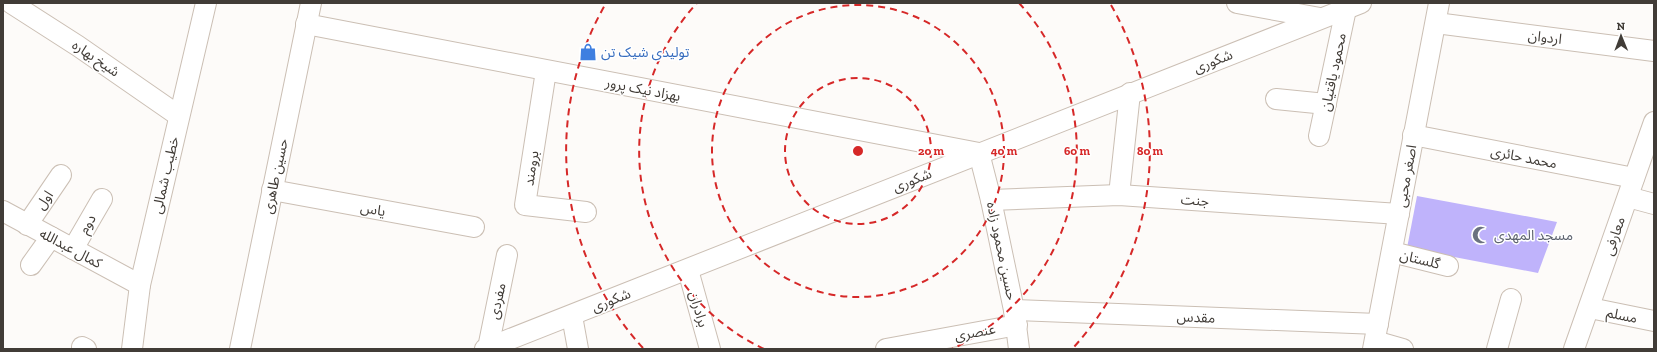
<svg xmlns="http://www.w3.org/2000/svg" width="1657" height="352" viewBox="0 0 1657 352" font-family="'Zilla Slab','Noto Sans Arabic',serif">
<rect width="100%" height="100%" fill="#fdfbf9"/>
<polygon fill="#bfb3fb" points="1417,196 1557,222 1538,273 1407,248"/>
<g fill="none" stroke-linecap="round" stroke-linejoin="round">
<g stroke="#cbbfb4" stroke-width="22">
<g id="street">
<polyline points="11,3 78,46 179,116"/>
<polyline points="1237,3 1320,18"/>
<polyline points="1436,23 1654,51"/>
<polyline points="306,24 979,153 991,200 1014,310 1019,349"/>
<polyline points="546,71 525,205 586,212"/>
<polyline points="1276,99 1326,104"/>
<polyline points="1413,135 1634,178"/>
<polyline points="1319,136 1346,9"/>
<polyline points="272,190 474,227"/>
<polyline points="1119,195 1130,93"/>
<polyline points="1628,197 1654,204"/>
<polyline points="991,200 1119,195 1399,214"/>
<polyline points="3,211 140,285"/>
<polyline points="27,225 61,175"/>
<polyline points="73,249 102,199"/>
<polyline points="1392,252 1448,266"/>
<polyline points="31,265 51,237"/>
<polyline points="688,270 710,349"/>
<polyline points="1590,308 1654,321"/>
<polyline points="1014,310 1378,324"/>
<polyline points="572,316 578,349"/>
<polyline points="1375,341 1403,349"/>
<polyline points="82,347 86,349"/>
<polyline points="488,348 507,255"/>
<polyline points="132,349 140,285 206,3"/>
<polyline points="240,349 311,3"/>
<polyline points="485,349 1361,3"/>
<polyline points="886,349 1017,325"/>
<polyline points="1373,349 1439,3"/>
<polyline points="1497,349 1511,299"/>
<polyline points="1574,349 1654,122"/>
</g>
</g>
<use href="#street" stroke="#fff" stroke-width="20"/>
</g>
<g fill="none" stroke="#d62828" stroke-width="2" stroke-dasharray="7 5">
<circle cx="858" cy="151" r="73"/>
<circle cx="858" cy="151" r="146"/>
<path d="M764 349A219 219 0 0 1 697 3M1019 3A219 219 0 0 1 952 349"/>
<path d="M643 348A292 292 0 0 1 605 5M1111 5A292 292 0 0 1 1073 348"/>
</g>
<defs>
<g id="shop-bare" transform="scale(1.38)"><path d="M-5-2.5h2.3a2.7 3.5 0 0 1 5.4 0H5L5.5 6h-11ZM-1.5-2.5h3a1.5 2.3 0 0 0-3 0Z" fill="#3f7fe0" stroke="#fff" stroke-width="2.5" paint-order="stroke"/></g>
<g id="mosque-bare" transform="scale(1.38)"><path d="M3.5-4.9A6 6 0 1 0 3.5 4.9A5 5 0 1 1 3.5-4.9Z" fill="#6b7280" stroke="#fff" stroke-width="2.5" paint-order="stroke"/></g>
</defs>
<g fill-rule="evenodd">
<use href="#shop-bare" x="588" y="52"/>
<use href="#mosque-bare" x="1481" y="235"/>
</g>
<g text-anchor="middle" stroke-width="3" stroke-linejoin="round" paint-order="stroke">
<g font-size="14" fill="#413c37" stroke="#fff">
<text transform="translate(1545 37) rotate(7)" y="5">اردوان</text>
<text transform="translate(96 58) rotate(34)" y="5">شیخ بهاره</text>
<text transform="translate(1213 61) rotate(-22)" y="5">شکوری</text>
<text transform="translate(1333 72) rotate(-78)" y="5">محمود یاقتیان</text>
<text transform="translate(643 89) rotate(11)" y="5">بهزاد نیک پرور</text>
<text transform="translate(1524 157) rotate(11)" y="5">محمد حائری</text>
<text transform="translate(531 168) rotate(-81)" y="5">برومند</text>
<text transform="translate(165 175) rotate(-77)" y="5">خطیب شمالی</text>
<text transform="translate(275 176) rotate(-78)" y="5">حسین طاهری</text>
<text transform="translate(1406 176) rotate(-80)" y="5">اصغر محبی</text>
<text transform="translate(912 180) rotate(-22)" y="5">شکوری</text>
<text transform="translate(44 200) rotate(-56)" y="5">اول</text>
<text transform="translate(1195 200) rotate(4)" y="5">جنت</text>
<text transform="translate(373 209) rotate(10)" y="5">یاس</text>
<text transform="translate(87 224) rotate(-60)" y="5">دوم</text>
<text transform="translate(1614 236) rotate(-71)" y="5">معارفی</text>
<text transform="translate(71 248) rotate(28)" y="5">کمال عبدالله</text>
<text transform="translate(1002 251) rotate(78)" y="5">حسین محمود زاده</text>
<text transform="translate(1420 259) rotate(14)" y="5">گلستان</text>
<text transform="translate(611 300) rotate(-22)" y="5">شکوری</text>
<text transform="translate(497 301) rotate(-78)" y="5">مفردی</text>
<text transform="translate(699 309) rotate(74)" y="5">برادران</text>
<text transform="translate(1622 315) rotate(12)" y="5">مسلم</text>
<text transform="translate(1196 317) rotate(2)" y="5">مقدس</text>
<text transform="translate(975 332) rotate(-10)" y="5">عنصری</text>
</g>
<g font-size="14" fill="#366cbe" stroke="#fff" text-anchor="start">
<text x="601" y="57">تولیدی شیک تن</text>
</g>
<g font-size="14" fill="#5b616d" stroke="#fff" text-anchor="start">
<text x="1494" y="240">مسجد المهدی</text>
</g>
</g>
<circle cx="858" cy="151" r="6" fill="#d62828" stroke="#fff" stroke-width="2"/>
<g font-size="12" text-anchor="middle" font-weight="bold" fill="#d62828" stroke="#fff" stroke-width="3" stroke-linejoin="round" paint-order="stroke">
<text x="931" y="155">20 m</text>
<text x="1004" y="155">40 m</text>
<text x="1077" y="155">60 m</text>
<text x="1150" y="155">80 m</text>
</g>
<rect width="1657" height="352" fill="none" stroke="#413c37" stroke-width="8"/>
<g transform="translate(1621 36) rotate(359)" stroke="#ffffff" stroke-width="3" paint-order="stroke">
<path d="M0-3L7 15L0 10L-7 15Z" fill="#413c37"/>
<text y="-6" font-size="11" font-weight="bold" text-anchor="middle" fill="#413c37">N</text>
</g>
</svg>
